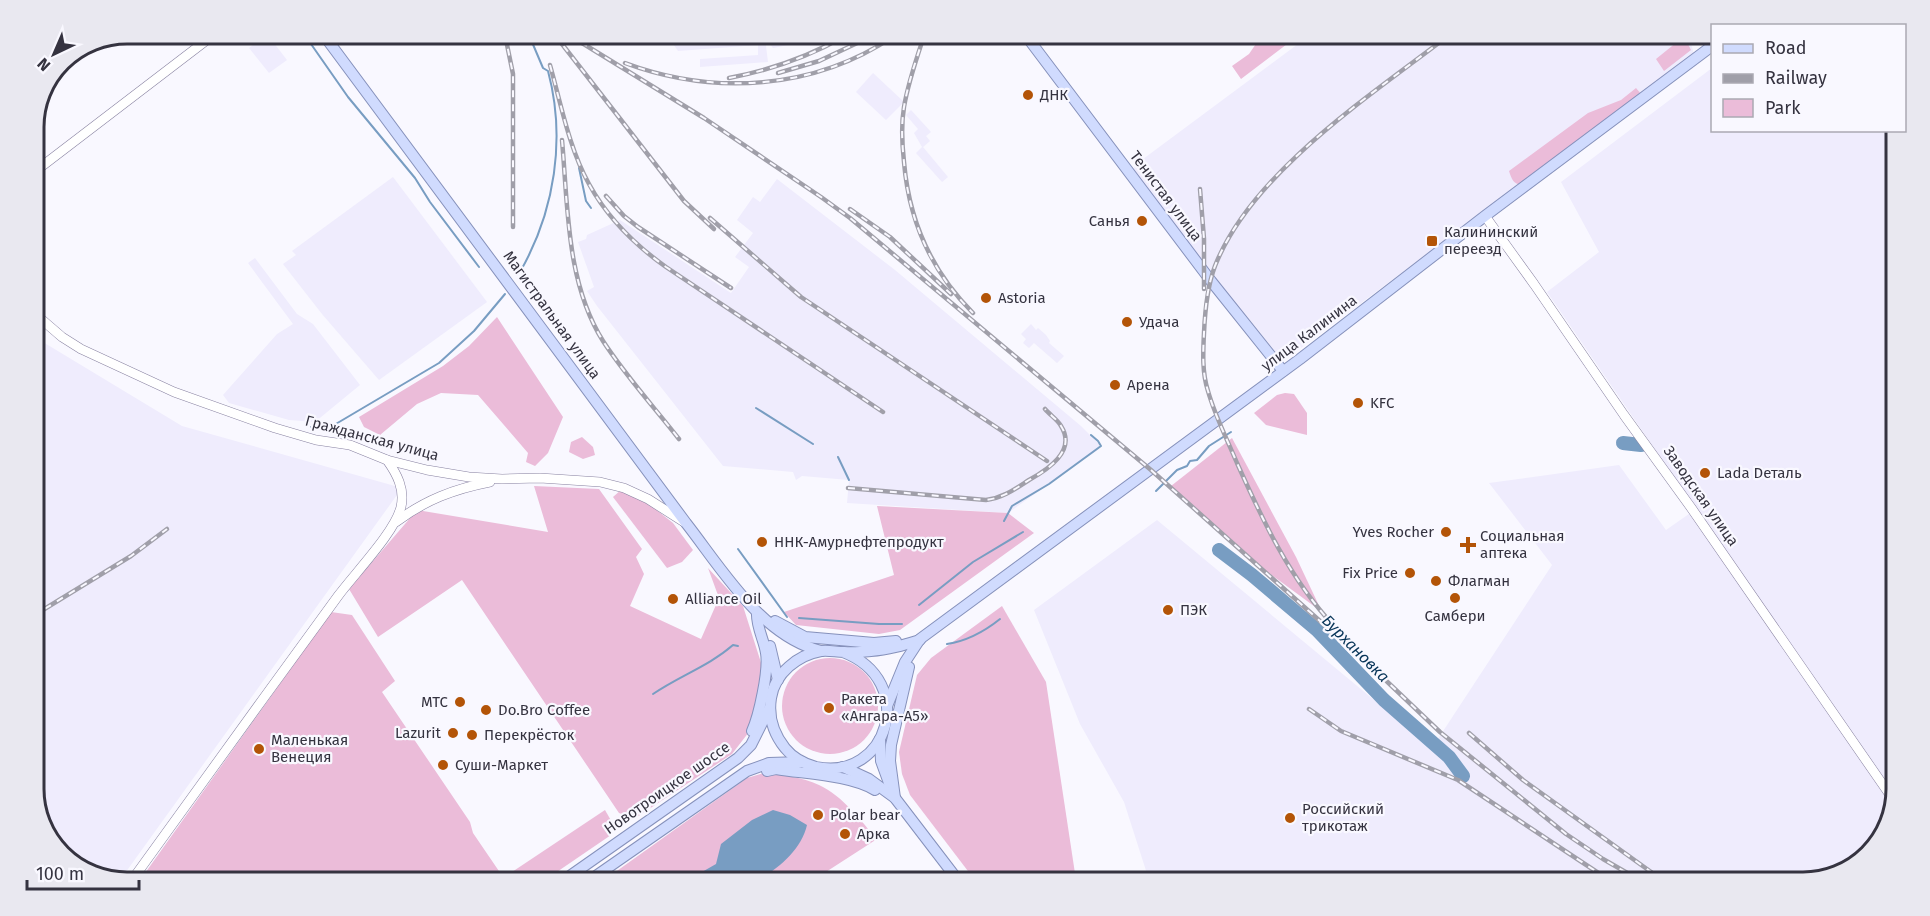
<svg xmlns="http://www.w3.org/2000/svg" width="1930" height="916" viewBox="0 0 1930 916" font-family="'Fira Sans',sans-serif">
<rect width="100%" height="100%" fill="#f9f8ff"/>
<g fill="#efecfd">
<polygon points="267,34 287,60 269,73 249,48"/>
<polygon points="667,35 679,35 682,39 764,36 799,36 800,38 793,44 773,48 765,38 768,62 700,67 700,59 758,55 758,45 678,51"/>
<polygon points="1306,38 1690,40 1694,54 1285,360 1275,358 1133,172 1135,165"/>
<polygon points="1712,68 1712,130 1897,131 1890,808 1879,817 1887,829 1855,867 1804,883 1149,880 1124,802 1080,724 1034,610 1157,520 1432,748 1552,565 1489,483 1619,465 1666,530 1696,509 1547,292 1599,252 1561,182"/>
<polygon points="873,73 904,102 886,120 856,92"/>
<polygon points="911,110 931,132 926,136 930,141 923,147 948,177 942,182 916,153 922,147 914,133 918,129 906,115"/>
<polygon points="393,177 487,302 379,380 322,314 283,264 296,255 292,251"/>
<polygon points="777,179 895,270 1081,426 1099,444 1099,449 1008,513 847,503 849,480 802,476 796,480 793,472 723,466 597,306 587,291 594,287 578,242 586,239 587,235 620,220 731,293 749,267 735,257 753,233 737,220 753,197 760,202"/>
<polygon points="255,258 297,314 313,324 360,385 315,422 289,420 229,403 223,395 277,334 293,324 248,263"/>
<polygon points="1031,324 1036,330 1038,328 1046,335 1050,341 1049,343 1064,356 1057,363 1034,343 1029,348 1023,343 1026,339 1021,334"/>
<polygon points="33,336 182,426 402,488 123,876 90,876 49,842 33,796"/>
</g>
<g fill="#ebbcd9">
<polygon points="1260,38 1295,38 1241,79 1232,66 1249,54"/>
<polygon points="1675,40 1686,40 1691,50 1664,71 1656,59 1677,42"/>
<path d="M 1636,88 L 1642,95 L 1523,185 C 1513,184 1512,180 1509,171 L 1588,113 L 1621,100 Z"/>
<polygon points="497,317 563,417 548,453 535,466 526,462 528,453 478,395 441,393 417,404 380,435 364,427 359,417 443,366 469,346"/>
<polygon points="1285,393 1294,394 1307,413 1307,435 1266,425 1254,413 1277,395"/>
<polygon points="582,437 593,447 595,455 583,459 569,452 571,442"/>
<polygon points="1232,438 1296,557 1322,612 1265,570 1171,486"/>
<polygon points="534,486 599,489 642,549 636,557 644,574 630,606 701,639 719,598 708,568 743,606 763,669 749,732 732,754 634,819 619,813 462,580 378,637 349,589 417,510 548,532"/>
<polygon points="621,490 649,504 673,523 693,550 682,562 667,568 613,497"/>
<polygon points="877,506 1008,513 1034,533 900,630 879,634 796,625 784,612 894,575"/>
<polygon points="1002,606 1046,682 1076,880 974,879 910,795 902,774 899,752 917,675 931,658"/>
<polygon points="331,612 352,615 395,681 382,692 470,822 473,833 503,877 143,876"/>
<circle cx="830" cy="706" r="48"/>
<path d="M 764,773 C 782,775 802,777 819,785 C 843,796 860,820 877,839 L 815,879 L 607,878 L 747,778 Z"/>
<polygon points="605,810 613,824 611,835 548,878 516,878 512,872"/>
</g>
<path fill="#789dc2" d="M 773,810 L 790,815 L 807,825 C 802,848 779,869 759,879 L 675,878 L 702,872 L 716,864 L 721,844 L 752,820 Z"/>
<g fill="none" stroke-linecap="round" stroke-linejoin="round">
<g stroke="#789dc2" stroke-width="2">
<polyline points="304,34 348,97 415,178 430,202 479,267"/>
<polyline points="579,168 586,201 591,208"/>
<path d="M 520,272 C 555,211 566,138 548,71 L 543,68 L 529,35"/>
<polyline points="756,408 813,444"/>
<polyline points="311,427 324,430 329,428 439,363 474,331 505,294"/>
<polyline points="838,457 849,480"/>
<polyline points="1156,491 1177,470 1187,466 1190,461 1197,460 1209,446 1231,432"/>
<polyline points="1004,521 1012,506 1049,484 1101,446 1098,441 1091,435"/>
<polyline points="738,549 787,617"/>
<polyline points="919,605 973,562 1023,532"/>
<polyline points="799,618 879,624 902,624"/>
<path d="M 947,644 C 967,641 985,631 1000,619"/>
<path d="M 653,694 C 679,676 709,666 733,645 L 738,646"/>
</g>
<g stroke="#789dc2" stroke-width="14">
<polyline points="1623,443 1641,445"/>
<polyline points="1219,550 1252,575 1317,630 1384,700 1449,757 1463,776"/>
</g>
<g stroke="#8882a1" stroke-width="10">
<g id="minor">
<polyline points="33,173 216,33"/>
<polyline points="1485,216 1534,284 1624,415 1692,509 1890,795"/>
<polyline points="33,312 62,337 81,349 174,392 275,428 316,440 350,445 387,460 427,470 469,477 502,479 540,478 600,482 624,488 648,499 684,522"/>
<path d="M 396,522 C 425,500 454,489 490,482"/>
<path d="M 135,876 C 202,783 270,689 338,596 C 355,573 395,532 401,507 C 405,489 397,474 387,460"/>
</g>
</g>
<g stroke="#8691bb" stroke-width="12">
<g id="major">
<path d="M 323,34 L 686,523 C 722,569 761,636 821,651"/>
<polyline points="1027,37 1211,281 1283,371"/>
<polyline points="775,621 805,637 874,643 896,641"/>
<polyline points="770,646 778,680"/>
<path d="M 843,652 C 919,681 888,782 816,767 C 805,764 793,758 785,748 C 773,733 768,717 771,698 C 775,673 798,655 821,651 C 829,650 836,652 844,652 C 853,653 862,652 871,651 C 888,650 904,645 920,640"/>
<polyline points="887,706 905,662 920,639 1300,359 1485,216 1712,46"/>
<path d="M 752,731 C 759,716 769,670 766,653 C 764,640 756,626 757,613"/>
<polyline points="880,739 881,761 889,783"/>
<polyline points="843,767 869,779 895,798 957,879"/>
<path d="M 767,771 L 776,769 C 806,774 850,775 875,790"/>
<polyline points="895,798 890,761 891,745 909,667"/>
<polyline points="567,878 738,758 751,745 769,709"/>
<polyline points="593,878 747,771 769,763 802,762"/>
</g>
</g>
<use href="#minor" stroke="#fff" stroke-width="9"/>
<use href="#major" stroke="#d0dbfe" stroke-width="10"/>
<g stroke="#a09fa9" stroke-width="4.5">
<g id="rail">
<polyline points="505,35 513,74 513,227"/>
<polyline points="555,35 684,201 714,229"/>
<polyline points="569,35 704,118 821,197 850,218 1151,470 1377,672 1440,732 1566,834 1603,859 1643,882"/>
<path d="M 924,36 C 916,60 908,83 904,107 C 901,125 902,144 904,162 C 909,222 931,271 973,313"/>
<path d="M 625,63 C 714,96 814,90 894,36"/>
<path d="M 550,65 C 561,104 569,148 589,184 C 607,217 635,245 666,267 L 883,412"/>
<polyline points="778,73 819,61 870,37"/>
<path d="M 729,78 C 771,70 808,57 845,36"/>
<path d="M 562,140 C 568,206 566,282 603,341 C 625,375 654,407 679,439"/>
<polyline points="1200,189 1204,239 1204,289"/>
<polyline points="606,196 624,216 638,227 731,288"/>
<polyline points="850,209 890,237 951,294"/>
<polyline points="710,218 801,297 1047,461"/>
<path d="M 848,488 L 986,500 C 1003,498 1015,489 1029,480 C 1047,470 1077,451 1061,426 C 1058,420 1050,415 1045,409"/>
<polyline points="33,616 131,556 167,529"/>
<path d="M 1334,626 C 1290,579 1263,521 1237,463 C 1227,439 1215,416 1208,391 C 1202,373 1203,352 1204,333 C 1205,310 1207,287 1215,266 C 1251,174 1368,97 1444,39"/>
<polyline points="1309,709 1341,731 1458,780 1612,882"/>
<polyline points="1469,733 1523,780 1665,882"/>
</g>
</g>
<use href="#rail" stroke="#f9f8ff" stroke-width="2" stroke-dasharray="7" stroke-linecap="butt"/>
</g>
<g fill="#b35407" stroke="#f9f8ff" stroke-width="2">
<circle cx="1028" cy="95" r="6"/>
<circle cx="1142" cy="221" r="6"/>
<rect x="1426" y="235" width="12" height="12" rx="3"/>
<circle cx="986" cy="298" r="6"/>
<circle cx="1127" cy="322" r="6"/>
<circle cx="1115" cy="385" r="6"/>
<circle cx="1358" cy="403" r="6"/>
<circle cx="1705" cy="473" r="6"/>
<circle cx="1446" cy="532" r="6"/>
<circle cx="762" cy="542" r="6"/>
<path d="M1465 536h6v6h6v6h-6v6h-6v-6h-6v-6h6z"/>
<circle cx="1410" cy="573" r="6"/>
<circle cx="1436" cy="581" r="6"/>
<circle cx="1455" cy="598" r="6"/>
<circle cx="673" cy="599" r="6"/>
<circle cx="1168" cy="610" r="6"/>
<circle cx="460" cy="702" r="6"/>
<circle cx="829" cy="708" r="6"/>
<circle cx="486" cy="710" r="6"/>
<circle cx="453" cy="733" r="6"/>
<circle cx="472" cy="735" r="6"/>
<circle cx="259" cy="749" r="6"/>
<circle cx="443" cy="765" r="6"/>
<circle cx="818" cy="815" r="6"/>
<circle cx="1290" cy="818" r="6"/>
<circle cx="845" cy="834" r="6"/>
</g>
<g text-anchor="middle" stroke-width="4.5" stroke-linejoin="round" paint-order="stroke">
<g font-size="15" fill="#353340" stroke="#f9f8ff" text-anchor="start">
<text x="1040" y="100">ДНК</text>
<text x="1130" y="226" text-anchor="end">Санья</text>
<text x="1444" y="237">Калининский<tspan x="1444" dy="17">переезд</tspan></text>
<text x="998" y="303">Astoria</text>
<text x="1139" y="327">Удача</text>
<text x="1127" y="390">Арена</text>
<text x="1370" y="408">KFC</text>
<text x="1717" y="478">Lada Dеталь</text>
<text x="1434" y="537" text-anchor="end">Yves Rocher</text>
<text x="1480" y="541">Социальная<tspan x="1480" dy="17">аптека</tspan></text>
<text x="774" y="547">ННК-Амурнефтепродукт</text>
<text x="1398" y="578" text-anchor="end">Fix Price</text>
<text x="1448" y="586">Флагман</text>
<text x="685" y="604">Alliance Oil</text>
<text x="1180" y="615">ПЭК</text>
<text x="1455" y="621" text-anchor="middle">Самбери</text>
<text x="841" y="704">Ракета<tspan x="841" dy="17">«Ангара-А5»</tspan></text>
<text x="448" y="707" text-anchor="end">МТС</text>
<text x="498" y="715">Do.Bro Coffee</text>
<text x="441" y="738" text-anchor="end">Lazurit</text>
<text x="484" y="740">Перекрёсток</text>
<text x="271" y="745">Маленькая<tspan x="271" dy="17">Венеция</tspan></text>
<text x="455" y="770">Суши-Маркет</text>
<text x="1302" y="814">Российский<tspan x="1302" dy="17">трикотаж</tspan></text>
<text x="830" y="820">Polar bear</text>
<text x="857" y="839">Арка</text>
</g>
<g font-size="15" fill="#353340" stroke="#f9f8ff">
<text transform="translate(1166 196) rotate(53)" y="5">Тенистая улица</text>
<text transform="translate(552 315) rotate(54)" y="5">Магистральная улица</text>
<text transform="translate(1309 333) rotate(-37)" y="5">улица Калинина</text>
<text transform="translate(372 438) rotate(15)" y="5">Гражданская улица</text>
<text transform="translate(1701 496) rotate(55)" y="5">Заводская улица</text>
<text transform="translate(667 788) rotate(-35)" y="5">Новотроицкое шоссе</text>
</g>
<g font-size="16" font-style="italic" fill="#073458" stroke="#f9f8ff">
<text transform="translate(1356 648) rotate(45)" y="6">Бурхановка</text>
</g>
</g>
<path d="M0 0H1930V916H0ZM127 44H1803A83 83 0 0 1 1886 127V789A83 83 0 0 1 1803 872H127A83 83 0 0 1 44 789V127A83 83 0 0 1 127 44Z" fill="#e9e8f0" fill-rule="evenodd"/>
<path fill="none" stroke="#353340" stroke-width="3" d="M127 44H1803A83 83 0 0 1 1886 127V789A83 83 0 0 1 1803 872H127A83 83 0 0 1 44 789V127A83 83 0 0 1 127 44Z"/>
<rect x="1711" y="24" width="195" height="108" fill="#f9f8ff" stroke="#aba9b3" stroke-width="1.5"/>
<rect x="1723" y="44" width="30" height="9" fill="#d0dbfe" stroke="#aba9b3" stroke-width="1.5"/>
<text x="1765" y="54" font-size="18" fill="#353340">Road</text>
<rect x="1723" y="74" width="30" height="9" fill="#a09fa9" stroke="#aba9b3" stroke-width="1.5"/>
<text x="1765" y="84" font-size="18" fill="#353340">Railway</text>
<rect x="1723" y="99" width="30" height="18" fill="#ebbcd9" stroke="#aba9b3" stroke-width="1.5"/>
<text x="1765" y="114" font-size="18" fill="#353340">Park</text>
<g transform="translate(54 54) rotate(224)" stroke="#f9f8ff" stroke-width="4.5" paint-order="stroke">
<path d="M0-4.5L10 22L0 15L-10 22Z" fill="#353340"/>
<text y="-9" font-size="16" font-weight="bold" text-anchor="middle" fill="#353340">N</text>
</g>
<path d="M27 880v9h112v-9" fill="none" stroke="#353340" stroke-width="3"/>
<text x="36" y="880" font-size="18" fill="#353340" stroke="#f9f8ff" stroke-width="4.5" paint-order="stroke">100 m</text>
</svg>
